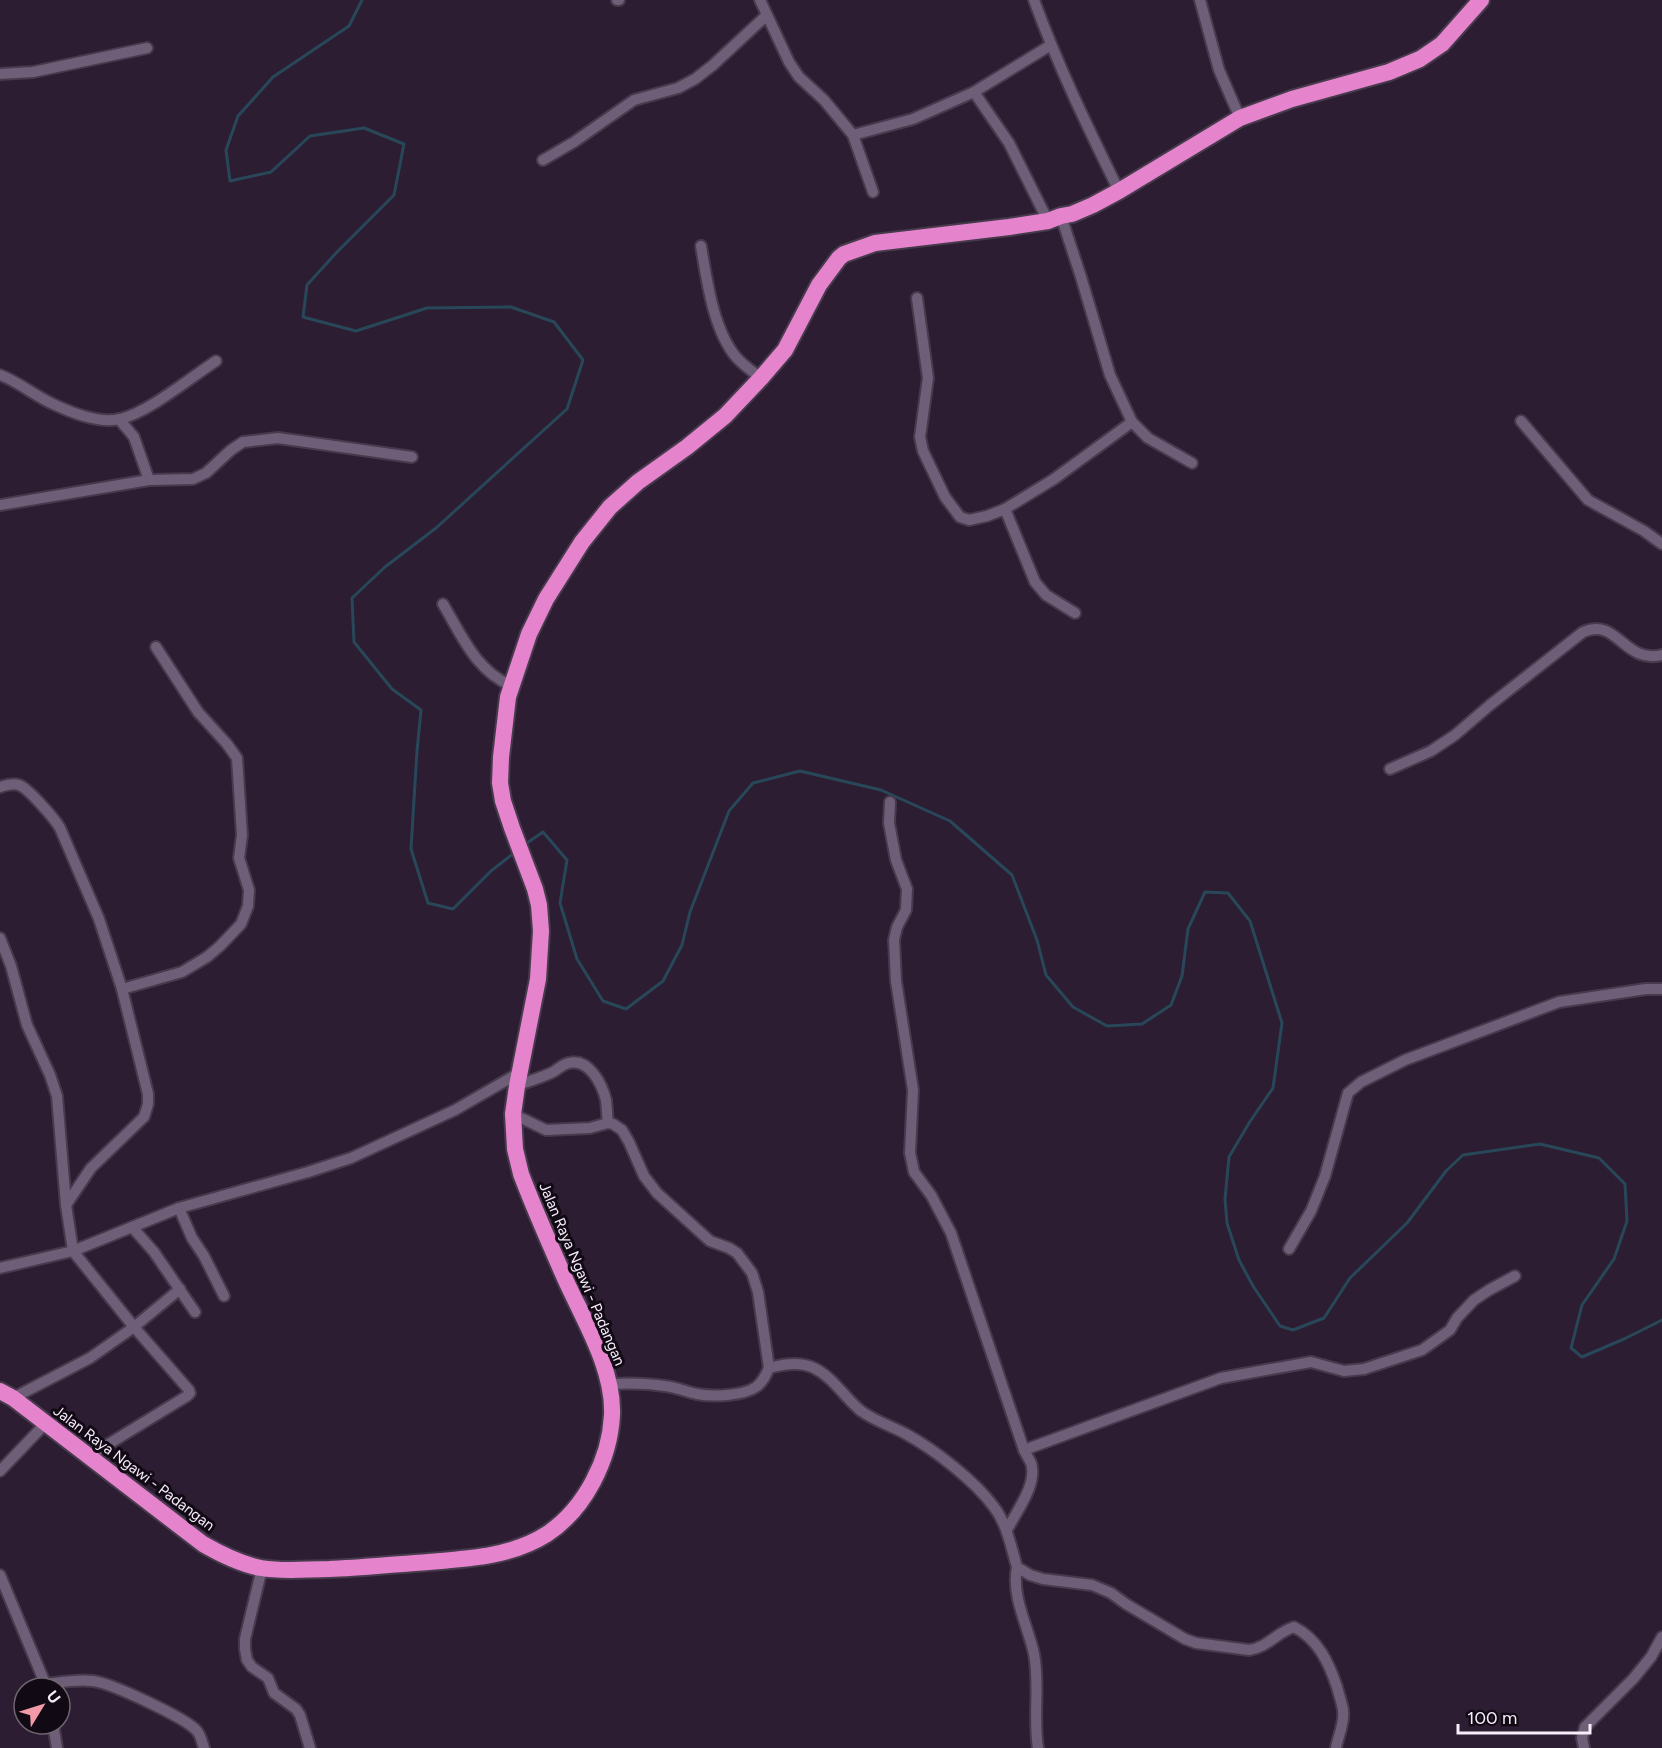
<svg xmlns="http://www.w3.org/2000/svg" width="1662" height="1748" viewBox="0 0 1662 1748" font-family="Figtree,sans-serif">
<rect width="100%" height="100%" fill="#2c1d32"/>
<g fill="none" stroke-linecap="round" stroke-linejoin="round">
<g stroke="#284859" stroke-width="3">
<polyline points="362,0 349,26 273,77 238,116 226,150 230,181 271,172 310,136 364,128 404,144 394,195 337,252 307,285 303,317 356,331 427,308 511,307 554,322 583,360 567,409 436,528 385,567 352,598 354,642 392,689 421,710 417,751 411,849 428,903 453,909 491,871 514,853"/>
<polyline points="524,845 543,832 567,860 560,903 577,959 603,1001 626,1009 663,981 682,945 690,912 729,811 753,783 800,771 881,790 950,821 1012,875 1037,940 1046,975 1073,1007 1107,1026 1142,1024 1171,1005 1182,976 1188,929 1205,892 1228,893 1250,921 1282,1023 1273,1088 1249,1123 1229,1157 1225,1199 1227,1223 1239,1260 1253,1286 1280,1326 1293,1330 1324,1318 1350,1278 1407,1223 1446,1171 1463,1155 1540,1144 1599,1158 1625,1184 1627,1221 1614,1259 1582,1305 1571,1348 1582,1357 1624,1339 1662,1320"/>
</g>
<g stroke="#463a4c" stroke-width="14">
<g id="minor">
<polyline points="617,0 619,0"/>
<polyline points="760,0 789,62 799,77 824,100 853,135 873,192"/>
<path d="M 1034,0 C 1058,66 1088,128 1119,191"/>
<polyline points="1200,0 1219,70 1240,118"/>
<polyline points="0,74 33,72 147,48"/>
<polyline points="974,92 1009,143 1048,221"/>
<polyline points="853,135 913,119 974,92 1051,45"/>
<polyline points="543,160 574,142 634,100 678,88 695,79 713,65 767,15"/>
<polyline points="1061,216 1081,277 1110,375 1132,422 1148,438 1192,463"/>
<path d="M 701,246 C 707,281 713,329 736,357 C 743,365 753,372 761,378"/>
<polyline points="917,298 928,378 920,437 923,451 945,497 960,517 969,520 987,516 1005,509 1054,479 1132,422"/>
<path d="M 0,375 C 19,382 35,396 53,404 C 72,413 99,424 120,419 C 149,412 190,378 216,361"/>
<polyline points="119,419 134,437 149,480"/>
<polyline points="1521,421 1588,500 1644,531 1662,544"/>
<polyline points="0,505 149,480 193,479 206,473 231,450 243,442 252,441 278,438 412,457"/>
<polyline points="1005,509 1035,582 1046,595 1075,613"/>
<path d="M 443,604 C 462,636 476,671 512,686"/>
<path d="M 1390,769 L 1431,751 L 1455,735 L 1490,705 L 1583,632 C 1618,617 1623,664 1662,655"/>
<path d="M 0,787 C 6,785 13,783 19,785 C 28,788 55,819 60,828 L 99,919 L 122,989 L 148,1094 L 148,1104 L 144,1117 L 91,1168 L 66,1205"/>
<path d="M 890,802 L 889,823 L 896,860 L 907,889 L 906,910 L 897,927 L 894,940 L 896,981 L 913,1090 L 910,1153 L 914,1172 L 931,1195 L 951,1233 L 1024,1450 C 1026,1454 1029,1459 1031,1463 C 1038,1484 1016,1512 1007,1530"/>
<polyline points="0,938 11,966 27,1025 50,1075 57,1096 66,1205 73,1251 134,1327 189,1390 190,1393 187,1396 89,1456"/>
<polyline points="122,989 182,972 207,957 220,946 241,924 248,906 249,890 239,858 242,835 237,758 227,744 198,712 156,647"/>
<path d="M 517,1086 C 528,1081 541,1078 553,1072 C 558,1069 563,1064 569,1063 C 589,1058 602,1084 606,1100 C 607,1107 607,1116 608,1123"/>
<path d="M 513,1114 L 546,1130 L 590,1128 L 608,1123 L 613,1124 L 622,1130 L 629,1142 L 644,1176 L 657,1193 L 710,1241 L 729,1248 L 737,1253 L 752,1273 L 758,1292 L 769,1368 C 783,1364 800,1361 814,1368 C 833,1377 845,1398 861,1411 C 875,1421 891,1426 906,1434 C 935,1450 975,1481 994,1507 C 1007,1524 1011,1547 1017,1567 L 1030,1575 L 1043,1579 L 1092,1585 L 1111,1593 L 1126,1604 L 1185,1639 L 1196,1643 L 1249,1650 C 1267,1648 1277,1632 1294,1627 C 1318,1639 1329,1663 1337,1687 C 1339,1695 1342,1703 1343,1710 C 1345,1723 1338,1736 1336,1748"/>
<polyline points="179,1208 192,1238 204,1256 224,1296"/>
<polyline points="132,1227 154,1252 195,1312"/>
<polyline points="1289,1249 1311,1211 1325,1176 1348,1093 1361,1082 1405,1060 1559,1002 1646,989 1662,989"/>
<polyline points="0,1268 73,1251 179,1208 308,1172 351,1158 455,1110 519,1073"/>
<path d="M 609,1384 C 628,1383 646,1383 665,1386 C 676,1387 686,1392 697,1394 C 712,1397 743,1396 756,1387 C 763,1382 766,1375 769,1368"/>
<polyline points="13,1398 90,1358 134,1327 180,1289"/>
<polyline points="1024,1450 1221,1378 1311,1362 1344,1371 1364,1369 1422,1350 1450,1330 1457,1318 1474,1300 1489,1290 1515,1276"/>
<polyline points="0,1471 45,1424"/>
<path d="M 1017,1567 C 1011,1596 1028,1626 1034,1654 C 1040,1684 1033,1717 1038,1748"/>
<polyline points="262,1568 245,1639 245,1649 247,1660 252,1667 268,1678 274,1693 296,1709 300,1715 310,1748"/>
<polyline points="0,1575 47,1688"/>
<path d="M 47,1684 C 62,1682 77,1679 93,1681 C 111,1683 186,1718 197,1731 C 201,1736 202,1742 204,1748"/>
<polyline points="53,1724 57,1748"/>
<polyline points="1584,1748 1582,1738 1585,1727 1633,1679 1651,1657 1662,1637"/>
</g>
</g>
<g stroke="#463a4c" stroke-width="20">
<path id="highway" d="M 0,1391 L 13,1398 L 203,1544 C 222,1555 240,1564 261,1568 C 284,1572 307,1569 329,1569 C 358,1568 386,1565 415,1563 C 459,1559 508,1559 547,1534 C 585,1509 610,1459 612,1415 C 614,1370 585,1322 567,1283 C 551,1247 535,1211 521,1174 L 515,1149 L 513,1114 L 517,1086 L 538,979 L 541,931 L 539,905 L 535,889 L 512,828 L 503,801 L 500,783 L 501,757 L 508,697 L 529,634 L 546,599 L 582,542 L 610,507 L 638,482 L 687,447 L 725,416 L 761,378 L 785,350 L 819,285 L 839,258 L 844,254 L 875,243 L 1009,227 L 1048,221 L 1061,216 L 1072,214 L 1093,205 L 1119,191 L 1240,118 L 1292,99 L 1389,72 L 1420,59 L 1442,44 L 1481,0"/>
</g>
<use href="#minor" stroke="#6f5e77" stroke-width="10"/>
<use href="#highway" stroke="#e584cd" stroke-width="16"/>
</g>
<g text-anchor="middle" stroke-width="6" stroke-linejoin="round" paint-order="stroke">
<g font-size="15" fill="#f7edfb" stroke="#110a14">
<text transform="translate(582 1274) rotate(67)" y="5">Jalan Raya Ngawi - Padangan</text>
<text transform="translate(134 1468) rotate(37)" y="5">Jalan Raya Ngawi - Padangan</text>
</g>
</g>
<g transform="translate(42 1706) rotate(52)"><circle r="28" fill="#110a14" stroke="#6d6570" stroke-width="1.5"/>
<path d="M0-4.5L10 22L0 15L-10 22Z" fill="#f39aa9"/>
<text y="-9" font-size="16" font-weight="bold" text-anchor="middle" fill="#f7edfb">U</text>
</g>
<path d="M1458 1724v9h132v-9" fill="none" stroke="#f7edfb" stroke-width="3"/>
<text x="1467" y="1724" font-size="18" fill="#f7edfb" stroke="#110a14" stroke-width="4.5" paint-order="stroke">100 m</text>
</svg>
